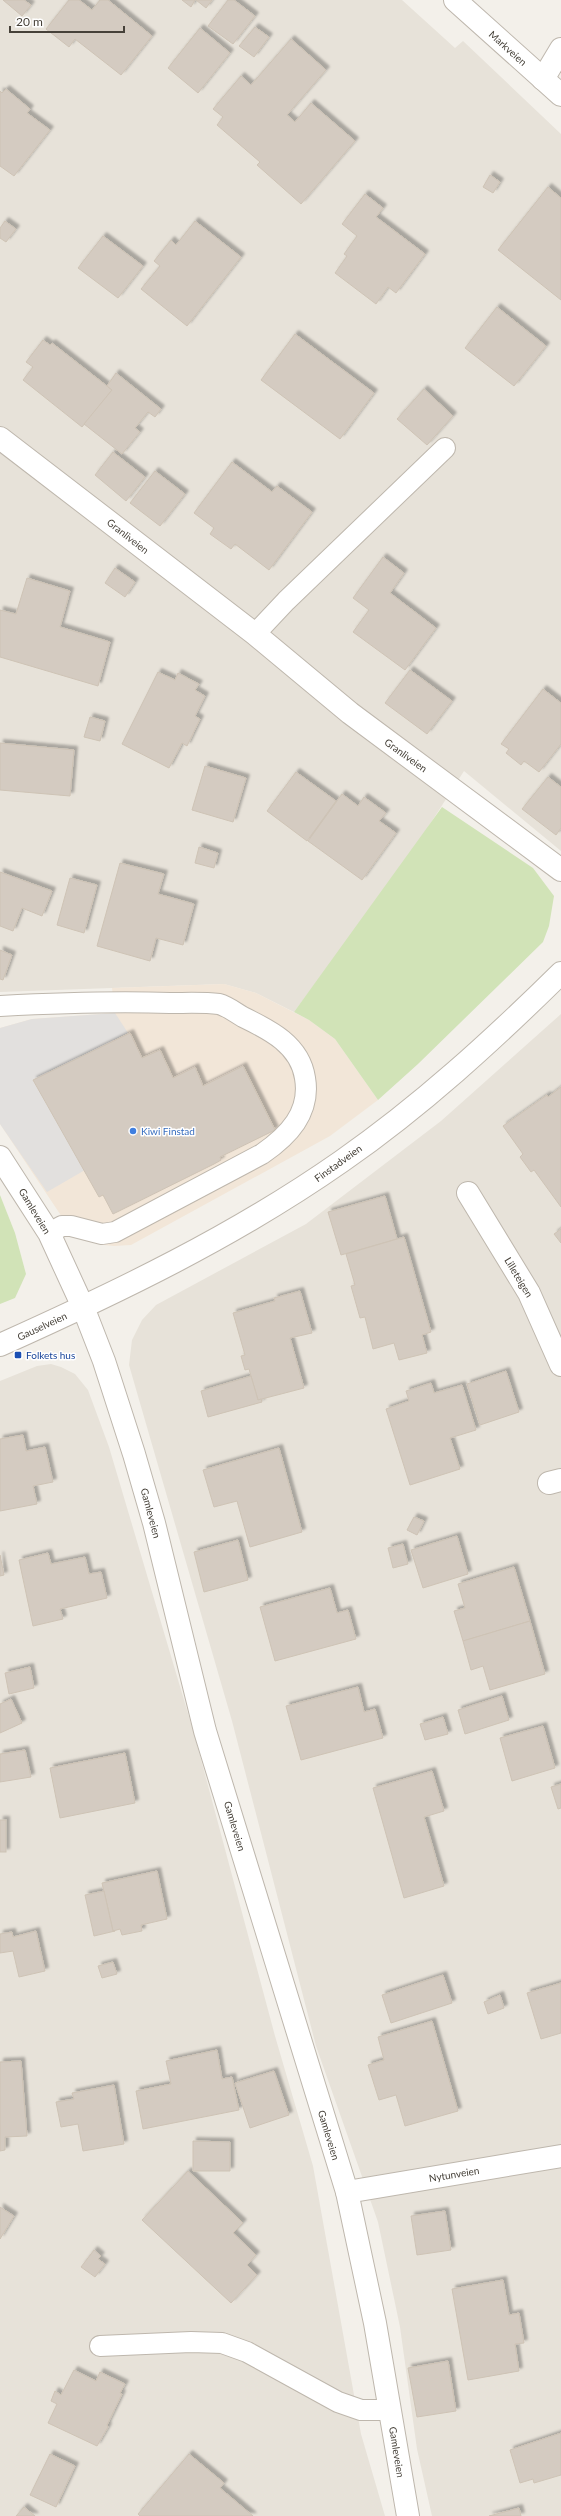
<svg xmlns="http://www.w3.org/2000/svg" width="561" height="2516" viewBox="0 0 561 2516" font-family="Lato,sans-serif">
<defs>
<filter id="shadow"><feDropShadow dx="3.5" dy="-3.5" stdDeviation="1" flood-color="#0004"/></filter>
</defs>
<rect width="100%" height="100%" fill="#f3f0ea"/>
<g fill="#e7e2d9">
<polygon points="0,0 402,0 455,48 463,41 561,134 561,851 464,771 407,860 294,1012 256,993 224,984 0,992"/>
<polygon points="561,1014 561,2516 432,2516 417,2449 400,2327 378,2222 316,2046 232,1721 129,1365 132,1340 142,1320 156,1305 306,1224 441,1121"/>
<polygon points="51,1364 61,1367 75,1374 88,1390 109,1447 195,1737 275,2036 313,2166 361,2434 385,2516 0,2516 0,1381 37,1366"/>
</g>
<polygon fill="#f2e6d8" points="224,984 256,993 309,1020 335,1039 378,1100 330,1136 131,1245 114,1246 104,1245 62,1217 0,1124 0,1028 32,1019 115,1013 112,988"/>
<g fill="#d1e3b7">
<polygon points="442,807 533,868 554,896 549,926 543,942 418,1064 378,1100 335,1039 309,1020 294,1012"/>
<polygon points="0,1195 15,1233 26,1274 15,1298 0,1304"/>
</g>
<polygon fill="#e2e0de" points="115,1013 128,1033 38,1079 85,1170 47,1192 0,1124 0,1028 32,1019"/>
<g fill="#d4cbc1" stroke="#cec3b5" filter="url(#shadow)">
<polygon points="3,0 24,0 31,5 22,16"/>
<polygon points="69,0 79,0 92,10 100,0 108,0 152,36 121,75 75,39 69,47 46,29"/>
<polygon points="182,0 195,0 191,7"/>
<polygon points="196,0 212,0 206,8"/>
<polygon points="228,0 234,0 255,16 233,44 208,26"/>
<polygon points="255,27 269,37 254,57 239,46"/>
<polygon points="200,28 230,53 198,93 168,68"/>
<polygon points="291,39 326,70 287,115 295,122 311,103 355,141 301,204 257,165 260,162 217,125 223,117 213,109 241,76 251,85"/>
<polygon points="6,89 30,109 27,113 50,130 14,176 0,166 0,91 2,93"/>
<polygon points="490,175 500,182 493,193 483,187"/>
<polygon points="548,187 561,198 561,300 498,250"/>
<polygon points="365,194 383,208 376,217 425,254 396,293 388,287 376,304 335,273 347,256 344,254 357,236 342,224"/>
<polygon points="5,221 16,229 6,242 0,238 0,228"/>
<polygon points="195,221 241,257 187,326 141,289 160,266 154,261 171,240 176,245"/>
<polygon points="103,236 143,266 118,298 78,268"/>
<polygon points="497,307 546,346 514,386 465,348"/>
<polygon points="295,334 374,393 340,439 261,380"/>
<polygon points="43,340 50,345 52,343 112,390 82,427 23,380 33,367 26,362"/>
<polygon points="116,373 161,409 155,417 148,412 135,428 140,432 122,454 84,424 112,390 107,386"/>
<polygon points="424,389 453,416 427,445 397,419"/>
<polygon points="113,452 145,477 126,501 95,475"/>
<polygon points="232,462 272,492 277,486 312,512 269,570 235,544 231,549 210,534 214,528 194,513"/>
<polygon points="155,471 185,494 160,526 130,503"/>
<polygon points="383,557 404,573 390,593 436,628 405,670 353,632 369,610 353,598"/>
<polygon points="115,568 135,582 125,597 105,583"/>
<polygon points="27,578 70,591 60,627 110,642 98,686 0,657 0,610 16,614"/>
<polygon points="410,670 452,701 427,734 385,703"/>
<polygon points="158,672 175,680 178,673 199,684 195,690 205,696 195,716 200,719 187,746 182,743 169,768 122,744"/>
<polygon points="543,689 561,703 561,744 539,772 524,761 521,765 506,753 509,749 501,744"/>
<polygon points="90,717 105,721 100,741 84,737"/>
<polygon points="0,743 74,750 70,796 0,790"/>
<polygon points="205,766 246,778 233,822 192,810"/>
<polygon points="296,772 336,801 307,841 267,811"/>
<polygon points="548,777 561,787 561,828 556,835 522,809"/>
<polygon points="342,794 358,806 364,797 386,813 379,821 396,833 362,880 308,841"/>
<polygon points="199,847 218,853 214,868 195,863"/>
<polygon points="120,863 164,874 158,894 194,904 183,945 156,938 150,961 97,946"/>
<polygon points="0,872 52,891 42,916 22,908 13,931 0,926"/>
<polygon points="70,878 97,885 84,933 57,925"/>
<polygon points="0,950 12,955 3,980 0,979"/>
<polygon points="130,1033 142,1058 160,1050 173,1078 195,1067 203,1086 243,1066 275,1130 220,1157 221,1160 214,1164 113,1214 103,1195 99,1197 33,1080"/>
<polygon points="561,1087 561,1207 534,1170 531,1172 520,1157 523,1154 503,1126 547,1095 548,1097"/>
<polygon points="385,1196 397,1239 341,1255 328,1212"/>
<polygon points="561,1229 561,1243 554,1234"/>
<polygon points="404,1237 431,1332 422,1335 427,1353 399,1360 394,1343 373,1349 365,1317 360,1318 351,1286 355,1285 346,1254"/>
<polygon points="300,1291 312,1333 290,1338 304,1388 258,1400 249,1369 245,1370 241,1356 245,1355 233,1313 275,1301 274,1298"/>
<polygon points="506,1371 519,1412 480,1425 467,1384"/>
<polygon points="251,1376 258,1400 261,1399 262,1402 208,1417 201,1391"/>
<polygon points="431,1383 434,1393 462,1385 476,1430 450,1438 460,1469 410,1485 386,1409 409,1401 406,1391"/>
<polygon points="23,1435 26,1451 45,1447 53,1482 33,1486 37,1504 0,1511 0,1439"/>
<polygon points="279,1448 302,1532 250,1547 237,1501 214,1507 203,1470"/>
<polygon points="414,1517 424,1521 417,1535 407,1530"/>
<polygon points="457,1536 468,1574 423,1588 411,1550"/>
<polygon points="238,1540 248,1580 204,1592 194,1552"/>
<polygon points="403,1544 408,1564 393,1568 388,1548"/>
<polygon points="48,1553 51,1564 85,1557 89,1574 101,1572 107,1598 60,1609 63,1619 33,1626 19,1560"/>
<polygon points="0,1555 4,1575 0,1576"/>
<polygon points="514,1567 530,1621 463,1641 454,1611 465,1608 458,1584"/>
<polygon points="330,1588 337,1613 348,1610 356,1639 275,1661 260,1607"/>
<polygon points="530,1621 545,1674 490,1690 483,1666 471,1670 463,1641"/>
<polygon points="30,1667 34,1688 9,1694 5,1673"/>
<polygon points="358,1687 364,1712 375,1709 383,1738 301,1760 286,1706"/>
<polygon points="502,1696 509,1720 465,1734 458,1710"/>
<polygon points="11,1699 22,1723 0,1733 0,1704"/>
<polygon points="443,1717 448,1734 425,1740 420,1724"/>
<polygon points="543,1726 555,1768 512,1781 500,1738"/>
<polygon points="25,1750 31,1777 0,1782 0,1754"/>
<polygon points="125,1753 135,1803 60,1818 50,1768"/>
<polygon points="432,1771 444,1811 424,1817 444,1886 404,1898 373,1788"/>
<polygon points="561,1784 561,1808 558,1809 551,1787"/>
<rect x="0" y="1820" width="6" height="32"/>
<polygon points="157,1871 167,1919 141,1925 142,1931 122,1935 120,1929 113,1931 102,1883"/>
<polygon points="104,1891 113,1931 115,1931 94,1936 85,1895"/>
<polygon points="36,1931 45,1971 19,1977 13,1951 0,1953 0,1934 12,1932 13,1937"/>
<polygon points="113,1962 117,1974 102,1978 98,1966"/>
<polygon points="443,1975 452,2003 391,2023 382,1995"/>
<polygon points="561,1983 561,2033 541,2039 527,1993"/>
<polygon points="500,1995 504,2008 488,2014 484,2002"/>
<polygon points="432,2021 458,2111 405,2126 396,2095 379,2100 368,2065 384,2060 378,2037"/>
<polygon points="217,2050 222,2079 232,2077 239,2110 143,2129 136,2091 171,2084 166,2061"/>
<polygon points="21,2061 27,2136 5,2137 5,2150 0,2151 0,2062"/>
<polygon points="274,2071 289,2115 250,2128 235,2083"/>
<polygon points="114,2085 124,2144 83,2151 78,2124 61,2127 56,2102 74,2099 72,2093"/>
<polygon points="193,2141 230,2142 230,2171 193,2171"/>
<polygon points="188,2171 243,2223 233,2233 256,2255 247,2265 257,2275 231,2303 142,2220"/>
<polygon points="0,2207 14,2216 0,2239"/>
<polygon points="445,2211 451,2250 417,2255 411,2216"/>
<polygon points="94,2250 101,2256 98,2259 105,2264 95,2277 81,2267"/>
<polygon points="503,2280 509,2315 519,2313 524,2343 515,2344 519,2371 468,2380 452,2289"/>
<polygon points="448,2361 456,2411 417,2417 408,2368"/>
<polygon points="74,2370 96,2381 100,2372 125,2384 120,2393 122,2394 107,2425 108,2427 97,2446 48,2423 57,2404 51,2401 55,2391 61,2395"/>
<polygon points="561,2433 561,2475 534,2483 533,2479 520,2483 510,2450"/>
<polygon points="50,2454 75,2466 56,2507 30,2495"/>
<polygon points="189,2454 224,2483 220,2488 253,2516 140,2516 138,2514"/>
<polygon points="24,2507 35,2516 16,2516"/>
<polygon points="519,2508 521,2516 489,2516"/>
</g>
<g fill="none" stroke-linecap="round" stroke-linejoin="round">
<g stroke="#beb7ad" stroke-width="22">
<g id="lane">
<polyline points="255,634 286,601 445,448"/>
<path d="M 0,1006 C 57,1003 114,1001 170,1003 C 186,1003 203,1002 219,1004 C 227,1006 236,1013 243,1017 C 270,1030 300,1045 305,1078 C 311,1113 288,1136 262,1154 L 115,1232 L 102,1234 L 71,1226 L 62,1226 L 49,1233"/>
<polyline points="100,2346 191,2342 222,2343 247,2352 338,2402 361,2410 390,2410"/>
</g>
</g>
<g stroke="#beb7ad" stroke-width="24">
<g id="street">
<polyline points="455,0 561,95"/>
<polyline points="543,79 561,49"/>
<polyline points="0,438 255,634 350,713 561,870"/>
<polyline points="0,1157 49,1233 83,1307 104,1361 134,1454 154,1523 205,1731 347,2192 375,2323 408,2516"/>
<polyline points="468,1193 529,1293 561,1365"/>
<path d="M 0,1345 C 118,1292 235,1236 342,1161 C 421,1106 492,1041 561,973"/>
<polyline points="549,1483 561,1480"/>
<polyline points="347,2192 561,2156"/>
</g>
</g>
<use href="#lane" stroke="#fff" stroke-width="20"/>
<use href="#street" stroke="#fff" stroke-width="22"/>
</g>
<circle fill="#3f7fe0" stroke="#fff" stroke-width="1.5" cx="133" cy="1131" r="4"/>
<rect fill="#1a4fb4" stroke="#fff" stroke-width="1.5" x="14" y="1351" width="8" height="8" rx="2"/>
<g text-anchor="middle" stroke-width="3" stroke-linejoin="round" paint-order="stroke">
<g font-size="10" fill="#464139" stroke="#fff">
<text transform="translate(508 48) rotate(42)" y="4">Markveien</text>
<text transform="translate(128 536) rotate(38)" y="4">Granliveien</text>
<text transform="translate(406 755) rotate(36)" y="4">Granliveien</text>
<text transform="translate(338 1163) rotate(-36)" y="4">Finstadveien</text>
<text transform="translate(35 1211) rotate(59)" y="4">Gamleveien</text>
<text transform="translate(519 1277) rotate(59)" y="4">Lilleteigen</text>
<text transform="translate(42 1326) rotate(-25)" y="4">Gauselveien</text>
<text transform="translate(151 1513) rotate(75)" y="4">Gamleveien</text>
<text transform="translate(235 1826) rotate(73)" y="4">Gamleveien</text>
<text transform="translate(329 2135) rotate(73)" y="4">Gamleveien</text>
<text transform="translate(454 2174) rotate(-9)" y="4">Nytunveien</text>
<text transform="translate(397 2452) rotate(81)" y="4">Gamleveien</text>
</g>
<g font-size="10" fill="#366cbe" stroke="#fff" text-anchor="start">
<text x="141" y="1135">Kiwi Finstad</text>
</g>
<g font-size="10" fill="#164399" stroke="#fff" text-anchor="start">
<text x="26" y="1359">Folkets hus</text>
</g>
</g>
<path d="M10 26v6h114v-6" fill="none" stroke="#464139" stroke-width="2"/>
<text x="16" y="26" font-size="12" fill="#464139" stroke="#ffffff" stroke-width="3" paint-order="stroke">20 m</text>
</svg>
